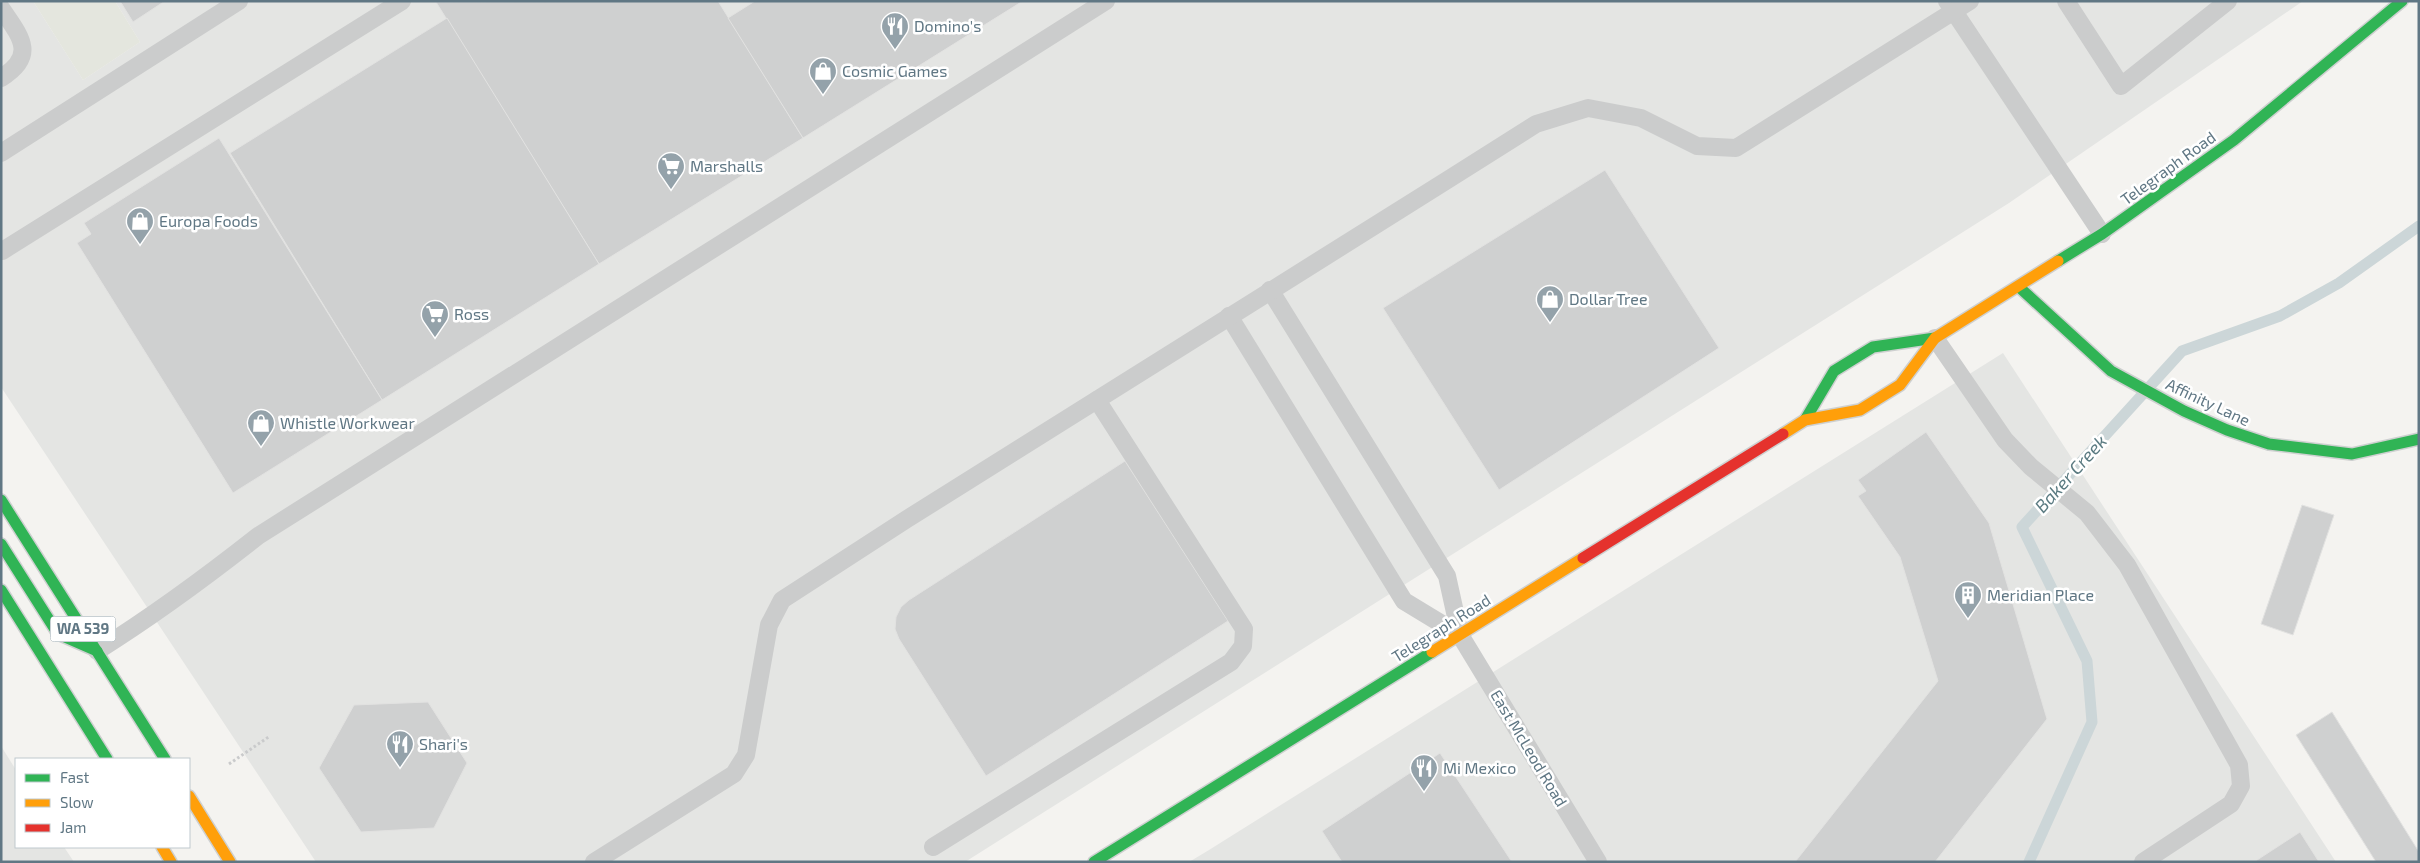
<svg xmlns="http://www.w3.org/2000/svg" width="2420" height="863" viewBox="0 0 2420 863" font-family="'Exo 2',sans-serif">
<rect width="100%" height="100%" fill="#f4f3f0"/>
<g fill="#e4e5e3">
<polygon points="1,1 33,1 83,80 140,42 115,1 2303,1 2009,203 965,862 316,862 1,387"/>
<polygon points="2003,353 2336,862 1189,862 1209,850"/>
<polygon points="1,746 16,770 16,847 64,847 74,862 1,862"/>
</g>
<polygon fill="#e4e6de" points="33,1 115,1 140,42 83,80"/>
<g fill="none" stroke-linecap="round" stroke-linejoin="round">
<polyline stroke="#ccd6d8" stroke-width="11" points="2029,862 2092,722 2087,661 2022,527 2182,351 2280,316 2339,283 2419,226"/>
</g>
<g fill="#cfd0d0" stroke="#e2e2e1">
<polygon points="120,1 165,1 133,22"/>
<polygon points="718,1 803,138 599,264 436,2"/>
<polygon points="755,1 1023,1 803,138 728,18"/>
<polygon points="447,18 599,264 382,400 230,153"/>
<polygon points="219,138 382,400 233,493 77,243 91,234 84,223"/>
<polygon points="1605,170 1719,348 1499,490 1383,308"/>
<polygon points="1926,432 1989,523 2047,719 1935,862 1795,862 1938,681 1900,557 1858,496 1866,491 1858,480"/>
<polygon points="1125,461 1228,621 986,776 899,639 895,629 896,617 901,607 909,600"/>
<polygon points="2302,505 2334,515 2293,635 2261,624"/>
<polygon points="428,702 467,763 434,828 361,832 319,768 354,705"/>
<polygon points="2332,712 2419,852 2419,862 2376,862 2296,735"/>
<polygon points="1440,753 1512,862 1342,862 1322,831"/>
<polygon points="2300,832 2319,862 2254,862"/>
</g>
<g fill="none" stroke-linecap="round" stroke-linejoin="round">
<g stroke="#ced0d0" stroke-width="14">
<g id="fast">
<polyline points="2058,261 2102,234 2234,140 2402,1"/>
<polyline points="2019,287 2111,371 2184,411 2227,430 2269,444 2352,454 2419,439"/>
<polyline points="1805,420 1834,371 1873,347 1935,338"/>
<polyline points="1,500 165,759"/>
<polyline points="1,544 58,634 97,651"/>
<polyline points="1,590 107,759"/>
<polyline points="1094,862 1432,652"/>
</g>
</g>
<g stroke="#ced0d0" stroke-width="14">
<g id="slow">
<polyline points="1783,434 1805,420 1860,410 1900,385 1935,338 2058,261"/>
<polyline points="1432,652 1583,558"/>
<polyline points="189,796 230,862"/>
<polyline points="162,847 171,862"/>
</g>
</g>
<g stroke="#ced0d0" stroke-width="14">
<polyline id="jam" points="1583,558 1783,434"/>
</g>
<polyline stroke="#c9cacb" stroke-width="3" stroke-dasharray="2.5 2.5" stroke-linecap="butt" points="229,764 270,736"/>
<g stroke="#cbcccc" stroke-width="18">
<polyline points="1947,1 2102,234"/>
<polyline points="2066,1 2121,86 2228,1"/>
<path d="M 1,8 C 20,36 38,55 1,78"/>
<polyline points="1,153 239,1"/>
<polyline points="2,251 402,1"/>
<polyline points="1270,290 1447,576 1460,635 1598,862"/>
<polyline points="1229,316 1404,601 1460,635"/>
<polyline points="1935,338 2005,440 2031,467 2087,513 2127,565 2239,765 2241,786 2231,804 2143,862"/>
<path d="M 97,651 C 153,616 206,577 258,536 L 1106,1"/>
<polyline points="933,847 1231,662 1243,646 1244,629 1097,400"/>
<polyline points="594,862 734,774 746,755 769,625 782,600 907,519 1449,179 1536,124 1588,108 1641,118 1697,146 1736,148 1970,1"/>
</g>
<use href="#fast" stroke="#30b455" stroke-width="11"/>
<use href="#slow" stroke="#ff9f0a" stroke-width="11"/>
<use href="#jam" stroke="#e5322d" stroke-width="11"/>
</g>
<defs>
<g id="restaurant-pin" transform="scale(1.4375)"><path d="M0 17L-7.5 6A9.5 9.5 0 1 1 7.5 6Z" fill="#94a2aa" stroke="#fff"/><path d="M-5-6h1v4h1v-4h1v4h1v-4h1v5L-1.5 .5V6h-2V.5L-5-1ZM5-6V6H3V1.5H1.5Q1.5-4 5-6Z" fill="#fff"/></g>
<g id="shop-pin" transform="scale(1.4375)"><path d="M0 17L-7.5 6A9.5 9.5 0 1 1 7.5 6Z" fill="#94a2aa" stroke="#fff"/><path d="M-5-2.5h2.3a2.7 3.5 0 0 1 5.4 0H5L5.5 6h-11ZM-1.5-2.5h3a1.5 2.3 0 0 0-3 0Z" fill="#fff"/></g>
<g id="supermarket-pin" transform="scale(1.4375)"><path d="M0 17L-7.5 6A9.5 9.5 0 1 1 7.5 6Z" fill="#94a2aa" stroke="#fff"/><path d="M-6-5.5h2.5l.6 2H6L4.5 2H-2.5L-4.4-4H-6ZM-1.5 3.2a1.3 1.3 0 1 0 .1 0ZM3 3.2a1.3 1.3 0 1 0 .1 0Z" fill="#fff"/></g>
<g id="building-pin" transform="scale(1.4375)"><path d="M0 17L-7.5 6A9.5 9.5 0 1 1 7.5 6Z" fill="#94a2aa" stroke="#fff"/><path d="M-4-6H4V6H1V3H-1V6H-4ZM-2.5-4.3h1.7v1.8h-1.7ZM.8-4.3h1.7v1.8H.8ZM-2.5-1h1.7V.8h-1.7ZM.8-1h1.7V.8H.8Z" fill="#fff"/></g>
</defs>
<g fill-rule="evenodd">
<use href="#restaurant-pin" x="895" y="26"/>
<use href="#shop-pin" x="823" y="71"/>
<use href="#supermarket-pin" x="671" y="166"/>
<use href="#shop-pin" x="140" y="221"/>
<use href="#shop-pin" x="1550" y="299"/>
<use href="#supermarket-pin" x="435" y="314"/>
<use href="#shop-pin" x="261" y="423"/>
<use href="#building-pin" x="1968" y="595"/>
<use href="#restaurant-pin" x="400" y="744"/>
<use href="#restaurant-pin" x="1424" y="768"/>
</g>
<g text-anchor="middle" stroke-width="5" stroke-linejoin="round" paint-order="stroke">
<rect fill="#fff" stroke="#90a0a9" stroke-width="1" x="50.5" y="616.5" width="65" height="25" rx="4"/>
<g font-size="15" font-weight="bold" fill="#607784">
<text x="83" y="634">WA 539</text>
</g>
<g font-size="16" fill="#607784" stroke="#fff" text-anchor="start">
<text x="914" y="32">Domino's</text>
<text x="842" y="77">Cosmic Games</text>
<text x="690" y="172">Marshalls</text>
<text x="159" y="227">Europa Foods</text>
<text x="1569" y="305">Dollar Tree</text>
<text x="454" y="320">Ross</text>
<text x="280" y="429">Whistle Workwear</text>
<text x="1987" y="601">Meridian Place</text>
<text x="419" y="750">Shari's</text>
<text x="1443" y="774">Mi Mexico</text>
</g>
<g font-size="16" fill="#607784" stroke="#fff">
<text transform="translate(2168 168) rotate(-36)" y="6">Telegraph Road</text>
<text transform="translate(2208 402) rotate(25)" y="6">Affinity Lane</text>
<text transform="translate(1441 628) rotate(-32)" y="6">Telegraph Road</text>
<text transform="translate(1529 748) rotate(59)" y="6">East McLeod Road</text>
</g>
<g font-size="18" font-style="italic" fill="#5b7b82" stroke="#fff">
<text transform="translate(2071 474) rotate(-48)" y="6">Baker Creek</text>
</g>
</g>
<rect width="2420" height="863" fill="none" stroke="#607784" stroke-width="5"/>
<rect x="15" y="758" width="175" height="90" fill="#ffffff" stroke="#bfc9ce"/>
<rect x="25" y="774" width="25" height="8" fill="#30b455" stroke="#bfc9ce"/>
<text x="60" y="783" font-size="15" fill="#607784">Fast</text>
<rect x="25" y="799" width="25" height="8" fill="#ff9f0a" stroke="#bfc9ce"/>
<text x="60" y="808" font-size="15" fill="#607784">Slow</text>
<rect x="25" y="824" width="25" height="8" fill="#e5322d" stroke="#bfc9ce"/>
<text x="60" y="833" font-size="15" fill="#607784">Jam</text>
</svg>
